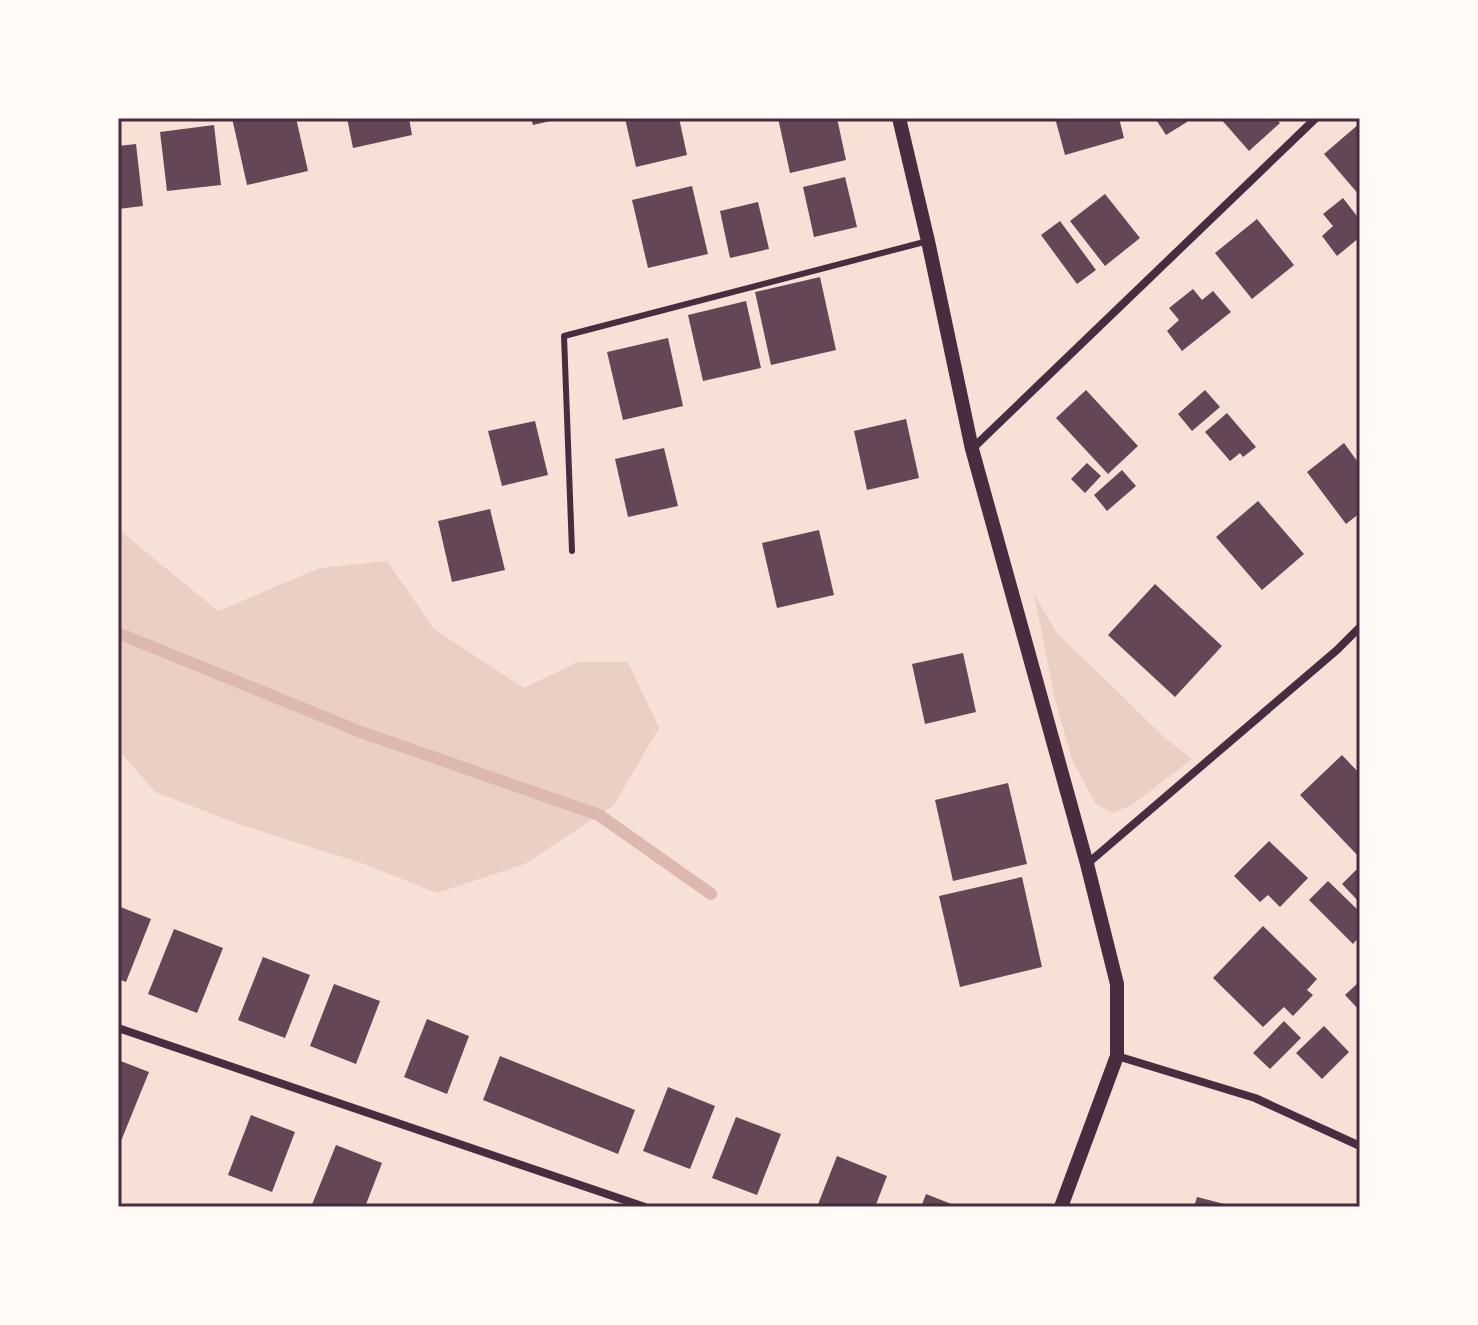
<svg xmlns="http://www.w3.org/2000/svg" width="1478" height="1325" viewBox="0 0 1478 1325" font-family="Ubuntu,sans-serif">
<rect width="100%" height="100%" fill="#f7e1d7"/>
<g fill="#ebcfc5">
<polygon points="118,529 218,611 320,568 387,561 434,629 524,688 578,662 628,662 659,728 614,805 525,864 437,893 364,864 241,825 155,792 118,749"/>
<polygon points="1034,594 1056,632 1166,739 1192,759 1132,805 1112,813 1095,803 1072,759 1055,700"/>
</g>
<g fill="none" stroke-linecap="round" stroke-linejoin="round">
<polyline stroke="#dcb8b0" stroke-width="12" points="118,633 361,732 599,815 711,894"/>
</g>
<g fill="#644757">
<polygon points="232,118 296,118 308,171 247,185"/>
<polygon points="347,118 409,118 412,135 353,148"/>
<polygon points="531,118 559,118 559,119 533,125"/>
<polygon points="625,118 679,118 687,155 636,167"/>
<polygon points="778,118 837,118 846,160 790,173"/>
<polygon points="1055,118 1119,118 1124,138 1065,155"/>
<polygon points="1155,118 1185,118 1187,122 1166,135"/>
<polygon points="1220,118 1275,118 1280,123 1249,151"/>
<polygon points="1360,123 1360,196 1324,154"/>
<polygon points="214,125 221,185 167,191 160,132"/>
<polygon points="136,144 143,206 118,209 118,146"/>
<polygon points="845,177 857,227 814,237 803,187"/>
<polygon points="692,186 708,254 648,268 632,200"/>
<polygon points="1105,194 1140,238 1105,266 1070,221"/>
<polygon points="1343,198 1360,220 1360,237 1337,256 1322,236 1333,226 1323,214"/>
<polygon points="758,202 769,249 730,258 720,211"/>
<polygon points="1257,219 1294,265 1252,299 1215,253"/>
<polygon points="1060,221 1096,270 1077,284 1041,235"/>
<polygon points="820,277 836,350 771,365 755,292"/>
<polygon points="1193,289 1202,300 1213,291 1231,312 1182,351 1167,331 1179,320 1169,308"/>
<polygon points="746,301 761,368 703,381 688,315"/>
<polygon points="668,338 683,406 623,420 607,352"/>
<polygon points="1086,390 1138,446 1108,474 1056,418"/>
<polygon points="1205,390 1220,407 1192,431 1178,414"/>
<polygon points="1227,413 1256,447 1243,457 1240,453 1230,461 1205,432"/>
<polygon points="906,419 919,478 867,490 854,431"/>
<polygon points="535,421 548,475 502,486 488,431"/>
<polygon points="1344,443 1360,465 1360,513 1346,524 1307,472"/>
<polygon points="664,448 678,506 628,517 615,459"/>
<polygon points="1087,463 1101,476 1085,493 1071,479"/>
<polygon points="1122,470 1136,486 1107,511 1094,495"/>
<polygon points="1258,501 1304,554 1262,590 1216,537"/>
<polygon points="490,509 505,570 452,582 438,521"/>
<polygon points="819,530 834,595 777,608 762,543"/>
<polygon points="1155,584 1222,646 1175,697 1108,635"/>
<polygon points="963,653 976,712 925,724 912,664"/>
<polygon points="1342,755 1360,774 1360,858 1300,795"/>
<polygon points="1008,783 1027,864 953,881 935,800"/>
<polygon points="1269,841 1308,878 1280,907 1268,895 1260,902 1234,876"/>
<polygon points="1360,866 1360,903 1342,884"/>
<polygon points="1022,877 1042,967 960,987 939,896"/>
<polygon points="1328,881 1360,912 1360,936 1353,944 1309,900"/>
<polygon points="118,906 151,919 126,982 118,979"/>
<polygon points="1263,926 1317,979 1307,990 1313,995 1293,1016 1284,1007 1263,1027 1213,978"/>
<polygon points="174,929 223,948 197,1013 148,994"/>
<polygon points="263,957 310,975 285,1038 238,1020"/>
<polygon points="1360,981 1360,1011 1345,995"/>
<polygon points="334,984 380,1001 356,1064 310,1046"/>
<polygon points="427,1019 469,1036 447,1094 404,1077"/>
<polygon points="1284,1021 1301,1038 1270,1069 1253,1053"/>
<polygon points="1324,1026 1349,1052 1322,1079 1296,1053"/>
<polygon points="500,1056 635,1110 618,1154 483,1100"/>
<polygon points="118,1060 149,1072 121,1141 118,1140"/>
<polygon points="668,1087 715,1106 690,1169 643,1151"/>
<polygon points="251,1115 295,1132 272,1192 228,1175"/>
<polygon points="736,1117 781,1134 757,1195 712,1178"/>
<polygon points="336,1145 382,1163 365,1207 311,1207"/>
<polygon points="837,1156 887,1176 875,1207 817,1207"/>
<polygon points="926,1194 959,1207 921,1207"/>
<polygon points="1197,1197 1232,1206 1232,1207 1194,1207"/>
</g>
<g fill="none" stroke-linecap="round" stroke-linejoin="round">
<polyline stroke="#4a2c40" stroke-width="6" points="572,551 564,336 928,241"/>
<g stroke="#4a2c40" stroke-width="8">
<polyline points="972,449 1316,118"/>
<polyline points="1087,864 1337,650 1360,627"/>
<polyline points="118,1028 645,1207"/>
<polyline points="1117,1056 1255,1098 1360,1146"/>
</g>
<polyline stroke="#4a2c40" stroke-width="14" points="899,118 928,241 972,449 1087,864 1117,984 1117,1056 1061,1207"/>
</g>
<rect width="1478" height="1325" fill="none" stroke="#fffaf5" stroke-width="240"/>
<rect x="120" y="120" width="1238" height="1085" fill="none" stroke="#4a2c40" stroke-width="3"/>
</svg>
